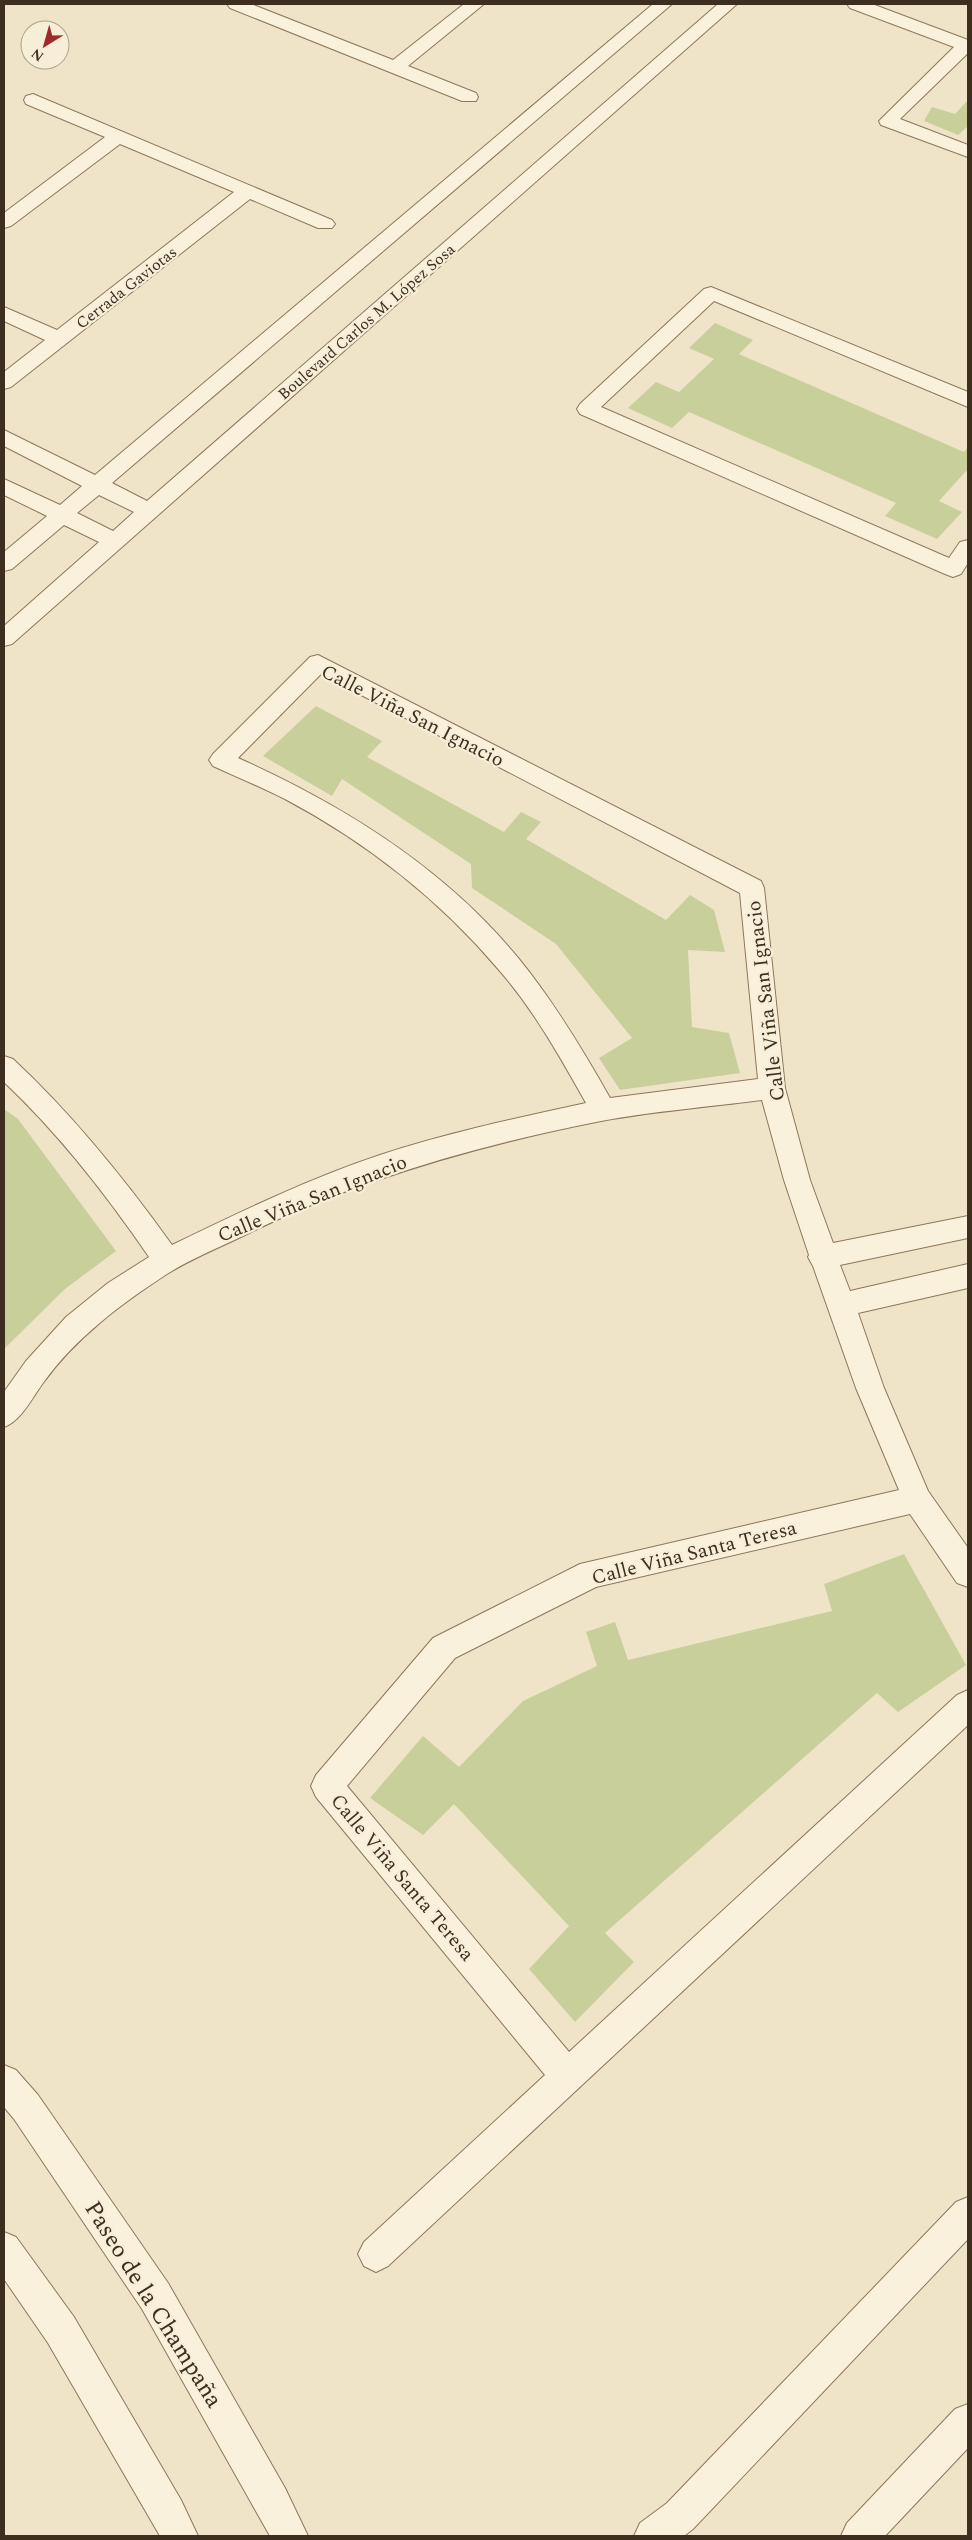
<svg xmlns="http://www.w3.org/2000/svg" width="972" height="2540" viewBox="0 0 972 2540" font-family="Spectral,serif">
<rect width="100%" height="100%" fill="#f0e4c8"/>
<g fill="#c9cf9b">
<polygon points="968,100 968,126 958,135 924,121 932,107 955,114"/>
<polygon points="715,323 753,340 739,354 964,452 968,447 968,469 939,501 962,512 937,539 885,516 896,503 689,412 672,428 628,408 656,382 679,392 714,359 689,348"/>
<polygon points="316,706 382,741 367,757 504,832 521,812 541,822 526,839 666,920 690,895 714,910 725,952 688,950 692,1027 729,1033 740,1073 620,1090 599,1058 632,1038 556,944 472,888 471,864 342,779 332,796 263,756"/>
<polygon points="4,1109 18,1119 116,1251 65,1289 4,1349"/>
<polygon points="904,1554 966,1665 898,1712 877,1693 605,1933 634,1962 575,2022 529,1969 569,1926 454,1804 423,1835 370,1798 423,1736 459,1767 523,1701 597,1666 586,1632 615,1622 628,1660 832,1611 824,1584"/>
</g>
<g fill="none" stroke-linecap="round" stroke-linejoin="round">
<g stroke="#8d765c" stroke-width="2">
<g id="minor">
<polygon points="227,4 251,4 393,60 464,4 484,4 408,66 476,93 478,97 476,101 462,101 230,8"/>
<path d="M 653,4 L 672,4 L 112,483 L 147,501 L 718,4 L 737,4 L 12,644 L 4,646 L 4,626 L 99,542 L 64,525 L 12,569 L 4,571 L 4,552 L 47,516 L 4,495 L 4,479 L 60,505 L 82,486 L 4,446 L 4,430 L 95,475 ZM 99,495 L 134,512 L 113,531 L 77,513 Z"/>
<polygon points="847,4 872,4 968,40 968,53 900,119 968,145 968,157 881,125 879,121 954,47 850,8"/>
<polygon points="33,94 332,220 335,224 332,228 318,228 250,199 11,387 4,389 4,372 45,340 4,321 4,307 57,330 234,192 120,144 11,226 4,228 4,213 105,137 26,104 24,100 26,96"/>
<polygon points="711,287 968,392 968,407 714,301 601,407 949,558 960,542 968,540 968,563 961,574 953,577 945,574 580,414 577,409 580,404 704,289"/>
<path d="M 318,655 L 761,881 L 764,888 L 785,1088 L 810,1180 L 833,1243 L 968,1216 L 968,1238 L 840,1265 L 850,1291 L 968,1264 L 968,1288 L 858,1313 L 884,1388 L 928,1491 L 968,1548 L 968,1587 L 957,1583 L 910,1514 L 596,1587 L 455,1658 L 347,1786 L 569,2052 L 957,1695 L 968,1690 L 968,1725 L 388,2266 L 376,2272 L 364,2266 L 358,2254 L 364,2242 L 545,2075 L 316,1797 L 311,1786 L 316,1775 L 433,1638 L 580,1564 L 899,1490 L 856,1388 L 813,1266 L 808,1257 L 809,1255 L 784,1180 L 762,1100 C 709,1107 654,1111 601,1121 C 479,1145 359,1179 247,1234 C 221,1247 192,1258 167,1274 C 121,1304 75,1338 43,1383 C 32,1398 21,1421 4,1427 L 4,1392 L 26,1361 L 66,1317 L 108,1283 L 149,1257 C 106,1194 59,1134 4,1082 L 4,1056 L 13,1059 C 73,1115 124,1178 172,1245 C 240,1212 308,1179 380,1155 C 447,1133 517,1118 586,1103 C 560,1057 534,1010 499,970 C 440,900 366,842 285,799 C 261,787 237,777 213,766 L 209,760 L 213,754 L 310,657 ZM 321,674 L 740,893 L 758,1079 L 610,1098 C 583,1050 554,1002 519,959 C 445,868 343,805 238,758 Z"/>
<polygon points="4,2065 16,2070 38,2095 168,2283 285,2488 308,2536 270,2536 142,2309 14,2119 4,2107"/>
<polygon points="968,2197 968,2239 693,2529 684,2536 634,2536 640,2523 667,2503 956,2202"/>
<polygon points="4,2232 16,2237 74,2317 181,2500 198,2536 160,2536 48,2343 4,2279"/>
<polygon points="968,2404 968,2448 885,2536 841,2536 847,2523 955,2409"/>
</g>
</g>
<use href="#minor" fill="#faf1dc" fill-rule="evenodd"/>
</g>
<g text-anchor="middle" stroke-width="4.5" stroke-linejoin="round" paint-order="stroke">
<g font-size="16" fill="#3d2e20" stroke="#f7eed8">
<text transform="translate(126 287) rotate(-38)" y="6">Cerrada Gaviotas</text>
<text transform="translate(366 321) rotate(-41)" y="6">Boulevard Carlos M. López Sosa</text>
</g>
<g font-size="20" fill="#3d2e20" stroke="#f7eed8">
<text transform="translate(413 715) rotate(27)" y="7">Calle Viña San Ignacio</text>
<text transform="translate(765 1001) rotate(-97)" y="7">Calle Viña San Ignacio</text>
<text transform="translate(312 1198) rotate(-22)" y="7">Calle Viña San Ignacio</text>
<text transform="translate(694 1552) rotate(-14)" y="7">Calle Viña Santa Teresa</text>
<text transform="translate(403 1877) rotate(50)" y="7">Calle Viña Santa Teresa</text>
</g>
<g font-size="24" fill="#3d2e20" stroke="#f7eed8">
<text transform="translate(154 2304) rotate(58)" y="8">Paseo de la Champaña</text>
</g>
</g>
<rect width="972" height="2540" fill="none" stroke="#3d2e20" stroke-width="10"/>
<g transform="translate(45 45) rotate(217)"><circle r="24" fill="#f7eed8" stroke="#ada18e"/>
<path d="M0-4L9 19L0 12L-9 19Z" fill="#9e2a2b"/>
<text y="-8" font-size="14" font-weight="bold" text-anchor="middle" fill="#3d2e20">N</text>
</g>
</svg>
